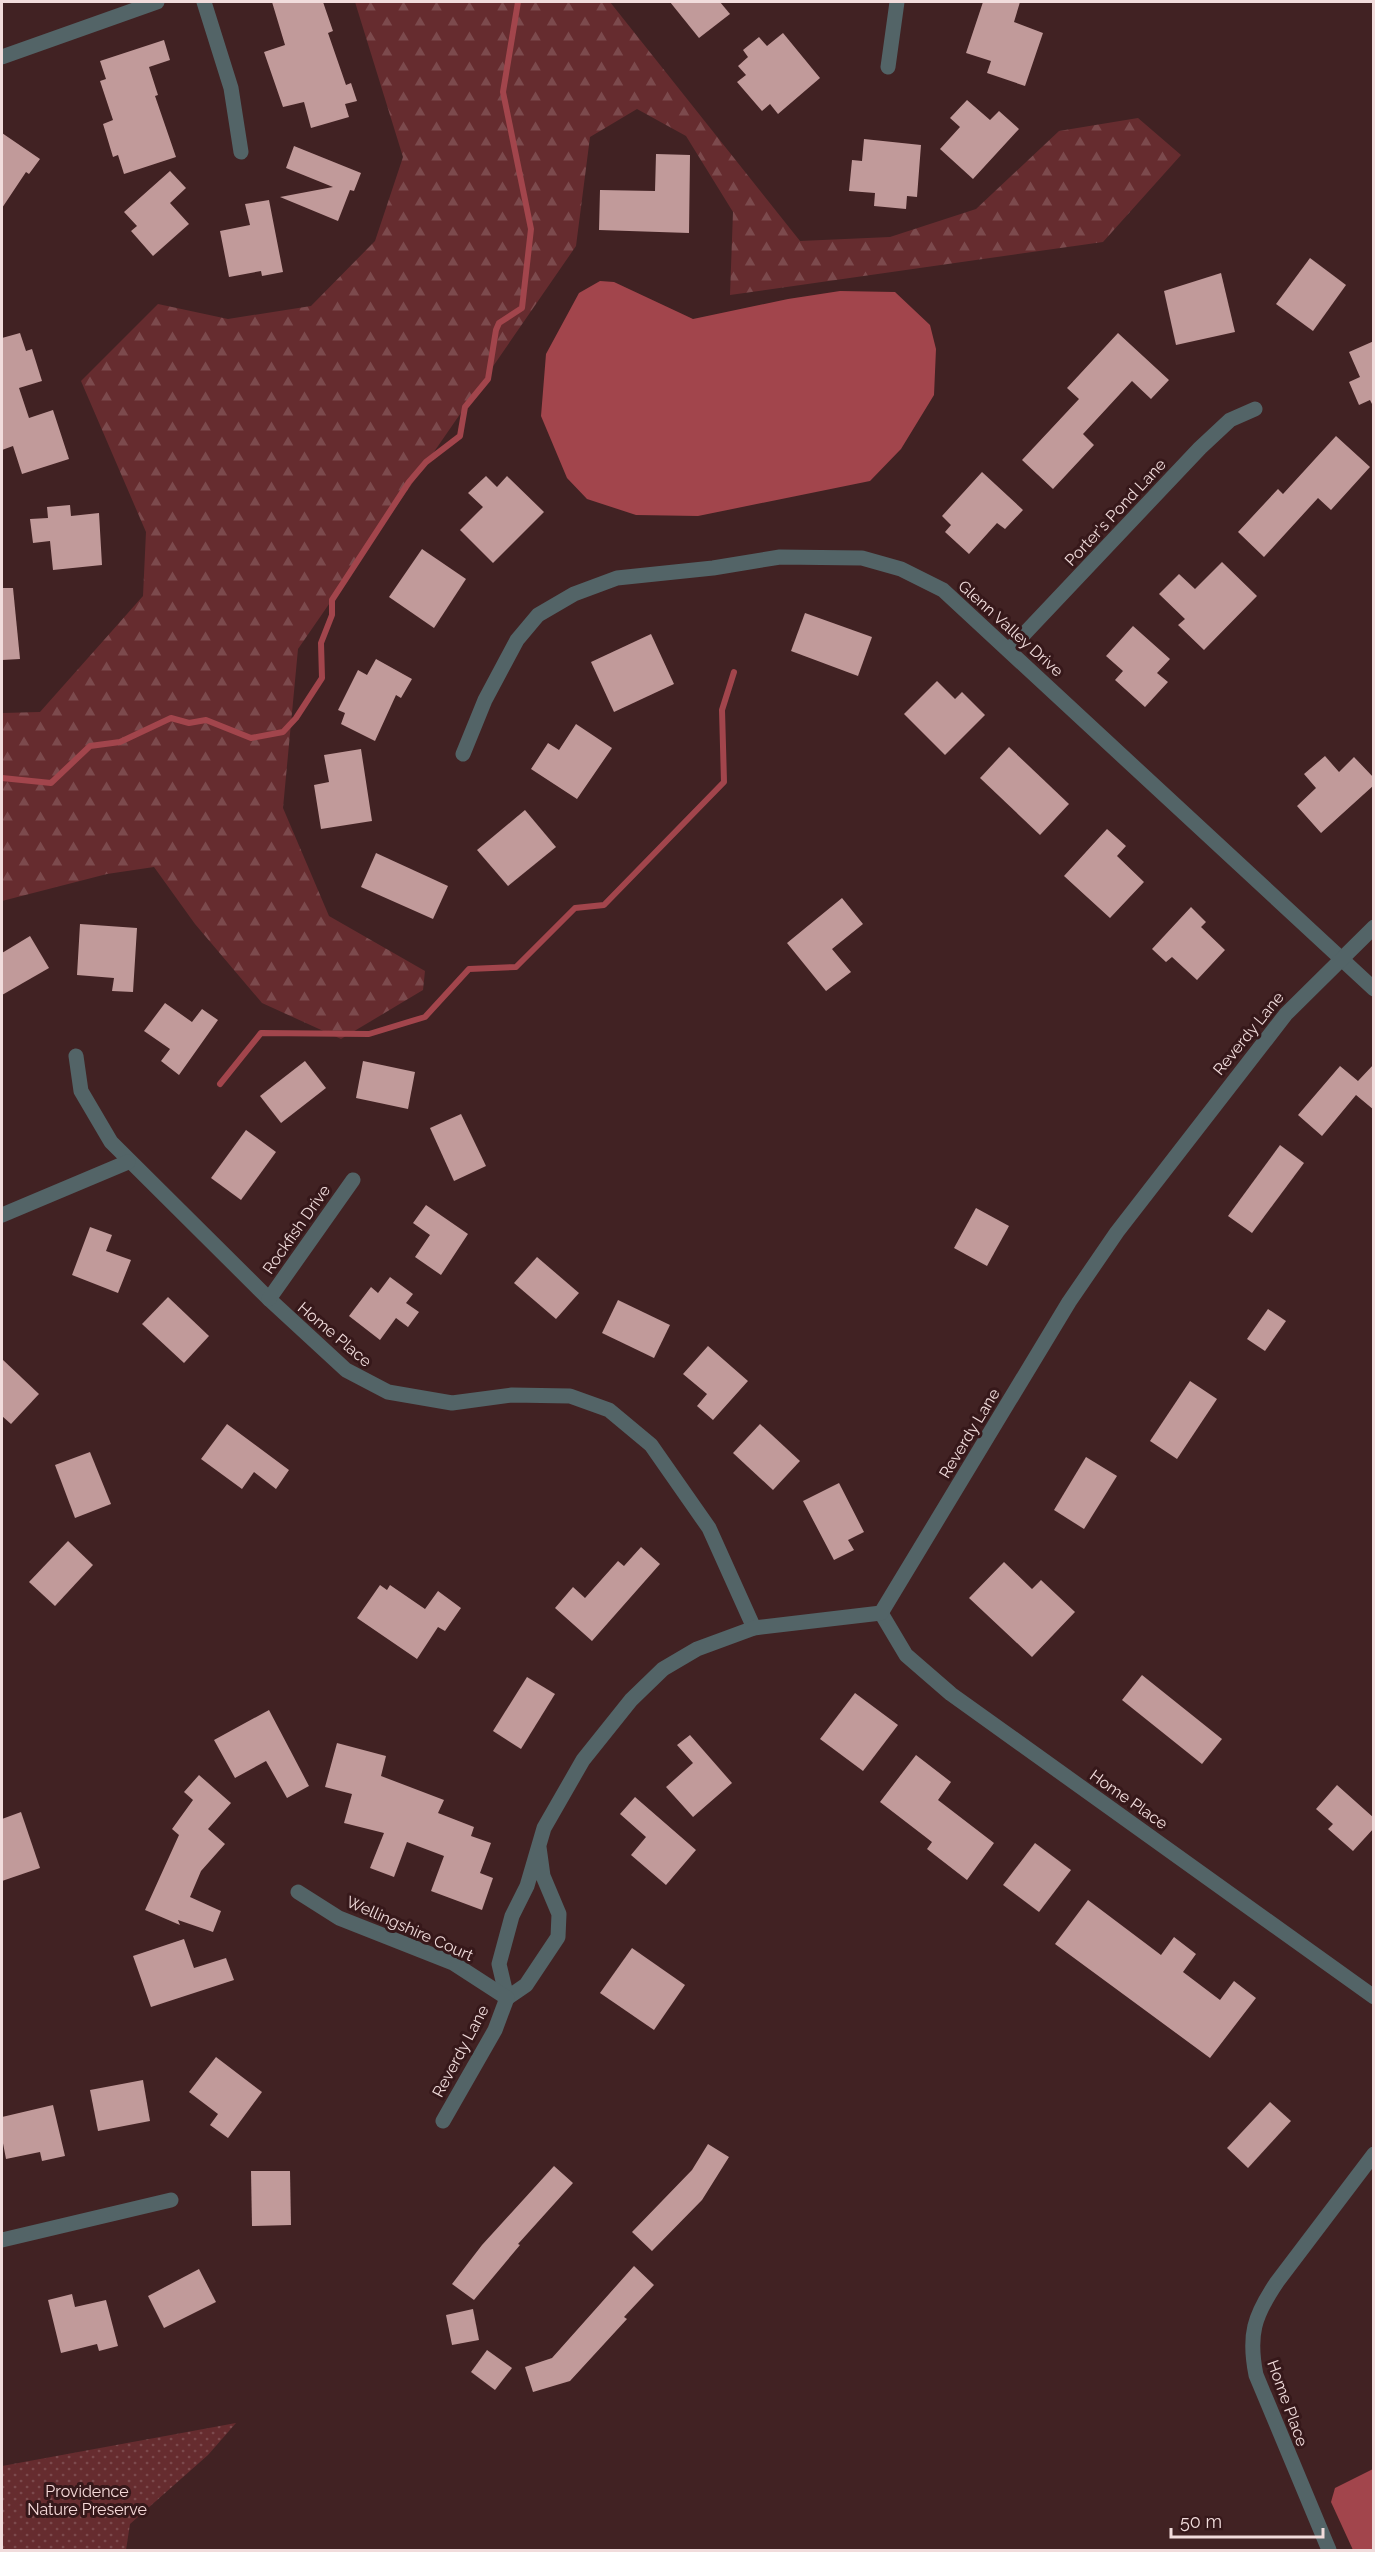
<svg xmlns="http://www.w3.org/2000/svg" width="1375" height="2552" viewBox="0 0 1375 2552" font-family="Raleway,sans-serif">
<defs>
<pattern id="forest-firs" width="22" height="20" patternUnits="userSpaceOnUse" patternTransform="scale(1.5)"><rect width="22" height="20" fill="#662c2f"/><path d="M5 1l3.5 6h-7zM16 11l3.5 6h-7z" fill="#7c4a4d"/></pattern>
<pattern id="park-dots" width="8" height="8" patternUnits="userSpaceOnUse" patternTransform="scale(1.5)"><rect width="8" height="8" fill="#662c2f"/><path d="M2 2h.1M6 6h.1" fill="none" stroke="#7c4a4d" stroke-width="1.8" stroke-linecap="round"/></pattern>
</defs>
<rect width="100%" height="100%" fill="#412223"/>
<polygon fill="url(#forest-firs)" points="355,2 610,2 800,241 890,237 976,209 1059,131 1138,118 1181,155 1103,242 730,295 733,212 686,136 637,109 590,137 576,246 298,649 283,808 329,916 425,971 423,990 341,1039 262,1003 195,924 154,867 107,874 2,901 2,713 40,712 143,596 146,532 81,381 158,304 228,319 311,306 375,241 403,157"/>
<polygon fill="url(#park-dots)" points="236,2423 208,2455 130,2524 126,2550 2,2550 2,2466"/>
<g fill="#a2454c">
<polygon points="600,281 614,282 693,319 788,299 840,291 895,292 930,325 936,349 934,395 901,449 870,481 698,516 636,515 587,499 567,478 541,416 546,354 579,293"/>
<polygon points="1373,2469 1373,2550 1353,2550 1331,2502 1335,2488"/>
</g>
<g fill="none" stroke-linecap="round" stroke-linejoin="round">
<g stroke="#a2454c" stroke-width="6">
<polyline points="2,778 51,783 90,746 120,742 171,718 189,723 206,720 251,738 283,732 296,718 322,678 321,643 332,615 332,600 409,482 426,462 460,436 465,407 488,379 496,330 499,323 522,308 531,229 503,92 518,2"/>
<polyline points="220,1084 261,1033 369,1034 425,1017 469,969 516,967 575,908 604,905 724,782 722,710 734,672"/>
</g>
</g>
<g fill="#c19a9a">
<polygon points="272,2 323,2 333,31 328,33 346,85 351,83 357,101 345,104 349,117 311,128 304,102 283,107 264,52 285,45"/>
<polygon points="670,2 720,2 730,14 699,38"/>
<polygon points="983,2 1020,2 1014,22 1043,33 1025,86 987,73 991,61 966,53"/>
<polygon points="783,33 820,78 778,114 770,104 762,111 737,82 746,75 738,66 748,57 743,50 759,37 767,46"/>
<polygon points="164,40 170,60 149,67 158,95 155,96 176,157 124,174 118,155 113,157 103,124 113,120 100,81 106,79 100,61"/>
<polygon points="967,100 990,120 999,111 1019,129 973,179 940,149 960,127 950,118"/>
<polygon points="2,133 40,159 29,174 26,172 2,208"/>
<polygon points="864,139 921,145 917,197 907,196 906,209 874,206 875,193 849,191 852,160 862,161"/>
<polygon points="294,146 361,173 354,191 350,190 338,221 280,197 333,187 286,168"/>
<polygon points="656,154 690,155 689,233 599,230 600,190 655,191"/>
<polygon points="170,171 186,188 170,203 189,224 153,256 131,231 137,226 124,212"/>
<polygon points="269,200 283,272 262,276 261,271 229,277 220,231 250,225 245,204"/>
<polygon points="1310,258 1346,285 1313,331 1276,304"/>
<polygon points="1221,273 1235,332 1176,345 1164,291"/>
<polygon points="20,333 26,351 32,349 42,381 19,388 29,418 53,410 69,459 22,474 13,446 2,450 2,338"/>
<polygon points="1118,333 1169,380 1151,399 1132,381 1083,434 1094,445 1053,489 1022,460 1079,399 1067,388"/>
<polygon points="1374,341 1374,408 1370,400 1359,405 1349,382 1360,377 1349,352"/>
<polygon points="1336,436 1370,467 1331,510 1318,498 1264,557 1238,532 1278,489 1283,494"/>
<polygon points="982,472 1023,510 1005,529 997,523 969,554 945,532 951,525 942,516"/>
<polygon points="486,476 497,487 507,476 544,512 493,563 460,530 483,507 468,493"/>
<polygon points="70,505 71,516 99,513 102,565 53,570 50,541 33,543 30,519 48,518 47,507"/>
<polygon points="422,549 466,579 434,628 389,597"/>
<polygon points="1222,562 1257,596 1204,650 1178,625 1185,619 1159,594 1179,574 1195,589"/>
<polygon points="2,588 13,588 20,659 2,660"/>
<polygon points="805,613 872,637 858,676 791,651"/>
<polygon points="1133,626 1170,659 1157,673 1168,682 1145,707 1115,680 1123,671 1106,656"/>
<polygon points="651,634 674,684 614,712 591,662"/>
<polygon points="376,659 412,679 401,698 396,695 375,741 341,724 345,713 338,710 358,670 367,675"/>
<polygon points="937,681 955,699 962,692 985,715 945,755 904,714"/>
<polygon points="576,724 612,748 577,799 531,769 548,743 559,750"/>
<polygon points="1009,747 1069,804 1040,835 980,778"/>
<polygon points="361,749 372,821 321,829 314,785 329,782 324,755"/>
<polygon points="1325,756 1339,772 1354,757 1374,778 1374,785 1321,833 1297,806 1316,788 1304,774"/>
<polygon points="525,810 556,847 508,886 477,850"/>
<polygon points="1107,829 1126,846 1117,856 1144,882 1110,918 1064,876"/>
<polygon points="376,853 448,886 433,919 361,887"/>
<polygon points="842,898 863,924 832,949 851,972 826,991 787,943"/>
<polygon points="1191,907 1206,922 1201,927 1225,950 1197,980 1172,957 1166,962 1152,949"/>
<polygon points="80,924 137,928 133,992 112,991 114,978 77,975"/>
<polygon points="30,936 49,968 2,995 2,953"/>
<polygon points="165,1003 192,1022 202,1009 218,1020 179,1075 161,1061 170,1049 144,1031"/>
<polygon points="305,1061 326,1088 281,1123 260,1096"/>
<polygon points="363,1061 415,1072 408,1109 356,1098"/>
<polygon points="1374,1064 1374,1110 1356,1095 1322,1136 1298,1115 1340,1066 1358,1081"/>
<polygon points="461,1114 486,1166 454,1181 430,1128"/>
<polygon points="246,1130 276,1152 241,1200 211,1178"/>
<polygon points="1280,1145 1304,1163 1252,1233 1228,1216"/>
<polygon points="426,1205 468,1234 441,1275 415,1257 430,1235 413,1223"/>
<polygon points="976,1208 1009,1226 987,1266 954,1248"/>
<polygon points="90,1227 112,1235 106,1251 131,1260 118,1293 72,1275"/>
<polygon points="537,1257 579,1293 556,1319 514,1283"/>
<polygon points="390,1277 413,1294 406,1303 419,1312 408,1327 396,1318 380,1340 349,1316 371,1287 378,1293"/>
<polygon points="168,1297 209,1336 184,1363 142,1324"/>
<polygon points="618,1300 670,1325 654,1358 602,1333"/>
<polygon points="1268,1309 1286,1321 1265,1351 1247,1339"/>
<polygon points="708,1346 748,1381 713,1420 697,1406 707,1394 683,1374"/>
<polygon points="2,1359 39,1394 11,1424 2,1416"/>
<polygon points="1190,1381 1217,1399 1177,1459 1150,1441"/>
<polygon points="227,1424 289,1470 276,1489 254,1472 242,1489 201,1459"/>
<polygon points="760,1424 800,1461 773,1490 733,1453"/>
<polygon points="90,1452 111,1504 75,1518 55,1465"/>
<polygon points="1086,1457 1117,1476 1084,1529 1054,1510"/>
<polygon points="839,1483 864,1532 848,1540 854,1550 834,1560 803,1501"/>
<polygon points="68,1541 93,1565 55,1606 29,1582"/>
<polygon points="641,1547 660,1564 592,1641 555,1608 573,1587 585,1598 618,1561 624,1566"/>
<polygon points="1004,1562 1032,1589 1041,1580 1075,1612 1032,1657 969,1598"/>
<polygon points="380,1585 387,1590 390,1585 425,1609 438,1591 461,1608 445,1631 438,1627 417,1659 357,1618"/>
<polygon points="1142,1675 1222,1739 1202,1764 1122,1700"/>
<polygon points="527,1677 555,1694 521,1749 493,1731"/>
<polygon points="855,1693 898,1725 863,1771 820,1739"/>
<polygon points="269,1710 309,1786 287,1798 266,1761 235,1778 214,1740"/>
<polygon points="690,1735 732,1783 693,1817 666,1787 693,1763 677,1745"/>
<polygon points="337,1743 386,1756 381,1776 444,1800 438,1813 474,1827 471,1836 491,1843 480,1873 493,1878 482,1910 431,1891 444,1856 407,1842 394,1877 370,1868 384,1833 344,1823 352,1794 325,1787"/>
<polygon points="916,1755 951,1782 938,1800 994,1843 967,1880 927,1849 932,1842 880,1802"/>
<polygon points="199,1775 231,1803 208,1829 225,1844 201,1871 190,1897 221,1911 213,1932 178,1920 180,1925 145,1910 179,1835 172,1829 193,1800 184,1792"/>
<polygon points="1337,1785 1374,1818 1374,1828 1353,1851 1328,1829 1333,1824 1316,1809"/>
<polygon points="635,1797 696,1850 666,1885 631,1855 646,1837 620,1814"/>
<polygon points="21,1812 40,1868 2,1881 2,1819"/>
<polygon points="1035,1843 1071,1870 1039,1912 1003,1885"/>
<polygon points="1088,1900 1161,1955 1174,1937 1196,1954 1183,1972 1220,2000 1234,1981 1256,1998 1210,2058 1055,1944"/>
<polygon points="184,1939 194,1968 226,1958 234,1980 151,2007 133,1956"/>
<polygon points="632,1948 685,1985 654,2030 600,1993"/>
<polygon points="216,2057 262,2092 228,2138 210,2125 218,2114 189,2092"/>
<polygon points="143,2080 150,2121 98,2131 90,2090"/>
<polygon points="1270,2102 1291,2121 1248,2168 1227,2148"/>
<polygon points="53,2105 65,2156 42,2161 40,2152 6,2159 2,2138 2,2117"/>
<polygon points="708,2144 729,2157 702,2200 652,2251 632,2232 692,2170"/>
<polygon points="554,2166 573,2183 518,2244 520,2245 474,2300 452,2284 482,2245"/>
<polygon points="251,2171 290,2171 291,2225 252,2226"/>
<polygon points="634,2266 654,2285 624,2317 627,2319 570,2381 533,2392 525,2367 552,2358"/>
<polygon points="199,2269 216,2302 164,2328 148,2296"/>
<polygon points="72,2294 75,2307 106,2300 118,2346 99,2351 97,2344 61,2353 48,2300"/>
<polygon points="473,2309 479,2340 452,2345 446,2315"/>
<polygon points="487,2350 512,2368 495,2390 471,2372"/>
</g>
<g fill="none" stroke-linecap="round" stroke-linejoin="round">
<g stroke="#536467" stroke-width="15">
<polyline points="204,2 231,88 241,152"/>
<polyline points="2,57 157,2"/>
<polyline points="888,67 897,2"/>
<polyline points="1009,650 1200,448 1230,420 1255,409"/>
<polyline points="463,754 485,700 517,640 538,615 574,594 617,578 713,568 780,557 862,558 901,569 943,590 1374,989"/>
<polyline points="76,1056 81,1091 111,1142 269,1299 346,1370 388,1392 452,1403 512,1395 570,1396 609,1410 651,1445 709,1528 754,1628"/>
<polyline points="2,1215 128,1162"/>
<polyline points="269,1299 353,1180"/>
<polyline points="881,1613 906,1655 951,1694 1374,1997"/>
<polyline points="539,1847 543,1876 559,1914 558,1937 526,1985 507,1998 499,1964 512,1916 527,1886 544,1828 583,1760 631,1700 663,1669 697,1649 754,1628 881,1613 1069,1302 1117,1232 1286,1014 1374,927"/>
<polyline points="298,1892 339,1918 453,1963 507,1998 495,2030 443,2121"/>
<polyline points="2,2240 171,2200"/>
<path d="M 1329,2550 L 1256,2375 C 1248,2335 1254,2316 1277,2282 L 1374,2154"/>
</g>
</g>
<g text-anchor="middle" stroke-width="6" stroke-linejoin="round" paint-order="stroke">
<g font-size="16" fill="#f1dcdc" stroke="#36181a">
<text transform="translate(1115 512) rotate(-47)" y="6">Porter's Pond Lane</text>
<text transform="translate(1011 628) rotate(42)" y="6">Glenn Valley Drive</text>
<text transform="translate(1248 1033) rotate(-51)" y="6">Reverdy Lane</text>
<text transform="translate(296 1229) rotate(-55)" y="6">Rockfish Drive</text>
<text transform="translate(335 1334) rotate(40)" y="6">Home Place</text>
<text transform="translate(969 1433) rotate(-59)" y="6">Reverdy Lane</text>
<text transform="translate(1129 1799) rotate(35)" y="6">Home Place</text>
<text transform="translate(410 1928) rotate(24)" y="6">Wellingshire Court</text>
<text transform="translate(460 2051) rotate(-62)" y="6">Reverdy Lane</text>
<text transform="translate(1288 2403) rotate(70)" y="6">Home Place</text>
</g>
<g font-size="16" fill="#f6dada" stroke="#36181a">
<text x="87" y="2497">Providence<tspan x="87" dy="18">Nature Preserve</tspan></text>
</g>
</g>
<rect width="1375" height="2552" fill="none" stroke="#f1dcdc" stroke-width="6"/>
<path d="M1171 2528v9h152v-9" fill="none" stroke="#f1dcdc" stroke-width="3"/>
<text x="1180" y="2528" font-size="18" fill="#f1dcdc" stroke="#36181a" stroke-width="4.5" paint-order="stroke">50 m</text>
</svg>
